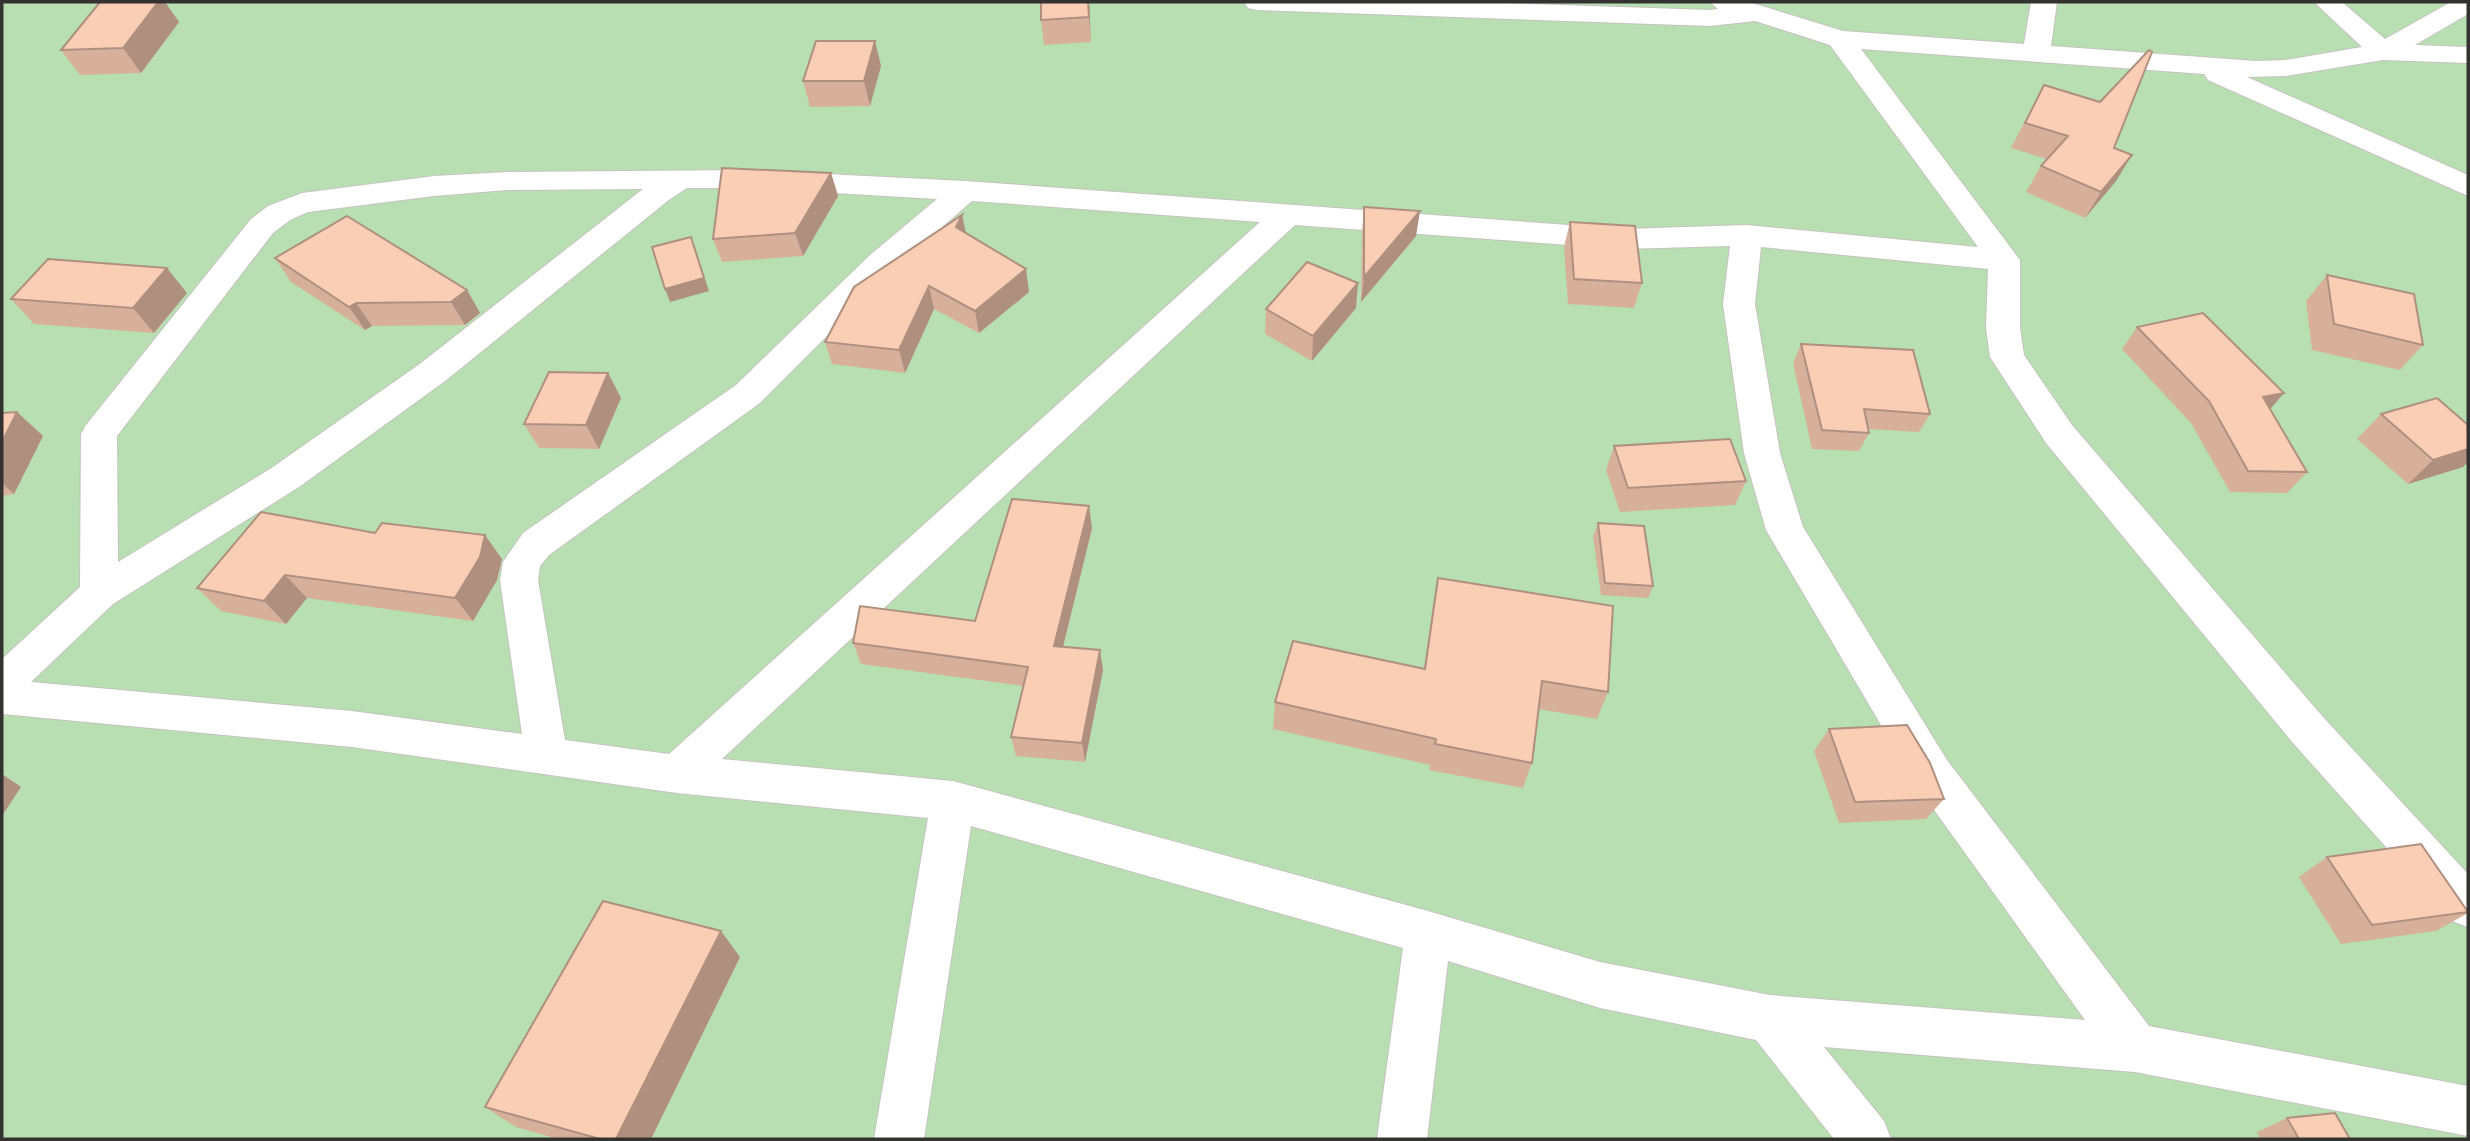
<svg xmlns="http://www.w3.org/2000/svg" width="2470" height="1141" viewBox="0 0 2470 1141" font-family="Manrope,sans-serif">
<rect width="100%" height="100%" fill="#f7f3f0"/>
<rect fill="#b7dfb2" x="2" y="2" width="2466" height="1137"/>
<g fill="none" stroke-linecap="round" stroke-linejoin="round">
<g stroke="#c7c3c0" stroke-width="2">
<path id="minor" d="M 1244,2 L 1476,2 L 1710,10 L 1718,9 L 1710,2 L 1749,2 L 1843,31 L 2024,44 L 2031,2 L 2057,2 L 2051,46 L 2256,61 L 2286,60 L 2362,47 L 2314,2 L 2342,2 L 2385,39 L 2451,2 L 2468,2 L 2468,14 L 2415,45 L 2468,47 L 2468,63 L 2383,60 L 2286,76 L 2247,77 L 2468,175 L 2468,196 L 2208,80 L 2204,74 L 1861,49 L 2020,260 L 2020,328 L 2024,355 L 2072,425 L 2323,717 L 2468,874 L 2468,927 L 2452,921 L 2293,743 L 2046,443 L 1990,357 L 1986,328 L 1988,269 L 1761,247 L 1755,304 L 1780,453 L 1803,527 L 1947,760 L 2149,1026 L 2468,1086 L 2468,1136 L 2135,1072 L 1824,1047 L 1884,1121 L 1891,1139 L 1834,1139 L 1756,1040 L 1600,1008 L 1448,961 L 1427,1139 L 1377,1139 L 1403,948 L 971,826 L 924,1139 L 874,1139 L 928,818 L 677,793 L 352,747 L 2,714 L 2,659 L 80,587 L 81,434 L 86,425 L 251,219 L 268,206 L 302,193 L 434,176 L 507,172 L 748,170 L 965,181 L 1624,229 L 1747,225 L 1978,247 L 1830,45 L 1755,21 L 1710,26 L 1257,10 L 1248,8 ZM 687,188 L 748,188 L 937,199 L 870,255 L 736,385 L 523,533 L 503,562 L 500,580 L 522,734 L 352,711 L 31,682 L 113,604 L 299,487 L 445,381 L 670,199 ZM 643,189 L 421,363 L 273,467 L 118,562 L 117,436 L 273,233 L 290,220 L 308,212 L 434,196 L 507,190 ZM 972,201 L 1260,222 L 669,754 L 565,740 L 538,580 L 540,566 L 549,555 L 760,403 L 892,271 ZM 1295,225 L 1624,249 L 1730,246 L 1723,304 L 1744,453 L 1766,530 L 1917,786 L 2085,1020 L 1770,995 L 1600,962 L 1428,911 L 953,781 L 722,759 Z"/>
</g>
<use href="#minor" fill="#fff" fill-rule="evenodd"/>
</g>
<g fill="#d7b09c">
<polygon points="100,2 165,2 179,22 141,73 80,75 61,50"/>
<polygon points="1089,2 1091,42 1044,45 1041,20"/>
<polygon points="875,41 881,66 870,106 810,107 803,81"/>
<polygon points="2044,85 2114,148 2116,181 2085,218 2026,192 2041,166 2047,159 2011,148"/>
<polygon points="831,173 838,196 803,256 722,262 713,239"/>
<polygon points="1364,207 1416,236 1361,302 1362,232"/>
<polygon points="1570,222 1642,283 1634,308 1568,304 1564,247"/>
<polygon points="966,233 1029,292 979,333 934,309 905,373 832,364 825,342"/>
<polygon points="275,258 467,290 480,313 465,325 372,326 365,330 291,282"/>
<polygon points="2327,275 2423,345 2400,370 2312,350 2306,301"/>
<polygon points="187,293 154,333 34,324 11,299"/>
<polygon points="1356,308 1312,361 1265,334 1266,309"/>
<polygon points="2137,327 2270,409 2307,472 2287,493 2230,492 2191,423 2122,349"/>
<polygon points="1801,344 1930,414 1919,432 1868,429 1869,433 1859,451 1812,449 1793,363"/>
<polygon points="608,373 621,398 599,449 539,448 524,424"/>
<polygon points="17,412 43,436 14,494 2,496 2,413"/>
<polygon points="2381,414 2463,467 2408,484 2357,439"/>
<polygon points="1614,446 1746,481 1735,505 1620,512 1606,470"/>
<polygon points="261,512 502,559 497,580 473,621 307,598 286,624 221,611 197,588"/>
<polygon points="1598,523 1653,586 1648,598 1601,595 1593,536"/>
<polygon points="1092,528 1063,647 1103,670 1085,762 1016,756 1011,737 1023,686 861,664 853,643 975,621"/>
<polygon points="1438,578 1608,692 1597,719 1538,709 1532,763 1523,788 1429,770 1430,765 1273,729 1275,702 1424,669 1433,606"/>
<polygon points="1829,729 1944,799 1926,819 1839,823 1814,751"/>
<polygon points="2327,857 2468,913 2436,931 2341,944 2299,877"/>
<polygon points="740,957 651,1139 558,1139 516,1127 485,1107"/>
<polygon points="2287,1118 2350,1139 2260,1139 2257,1132"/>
</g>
<g fill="#af907f">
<polygon points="158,2 165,2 179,22 141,73 123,48"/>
<polygon points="1088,2 1089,2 1091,42 1089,17"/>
<polygon points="875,41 881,66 870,106 864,81"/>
<polygon points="2132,155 2116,181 2085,218 2101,192"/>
<polygon points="831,173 838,196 803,256 795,233"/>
<polygon points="1420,211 1416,236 1361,302 1364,277"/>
<polygon points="962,215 967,237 956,227"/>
<polygon points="691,237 709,291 670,302 665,289"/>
<polygon points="167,268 187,293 154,333 133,308"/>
<polygon points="1026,269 1029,292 979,333 975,311"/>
<polygon points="1358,283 1356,308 1312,361 1313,336"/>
<polygon points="929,286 934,309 905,373 899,350"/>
<polygon points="467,290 480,313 465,325 451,302"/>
<polygon points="356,303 372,326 365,330 349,307"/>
<polygon points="608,373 621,398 599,449 586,425"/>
<polygon points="2284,393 2266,414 2263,397"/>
<polygon points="17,412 43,436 14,494 2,483 2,442"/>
<polygon points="2468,449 2468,462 2463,467 2408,484 2433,460"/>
<polygon points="1089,506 1092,528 1058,667 1054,646"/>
<polygon points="485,535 502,559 497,580 473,621 455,598"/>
<polygon points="285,575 307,598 286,624 264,601"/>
<polygon points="1100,650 1103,670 1085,762 1082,743"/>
<polygon points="2,774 21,787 2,816"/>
<polygon points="721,931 740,957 651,1139 616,1139"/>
</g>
<g fill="#facdb5" stroke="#af907f" stroke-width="2">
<polygon points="100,2 158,2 123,48 61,50"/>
<polygon points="1041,2 1088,2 1089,17 1041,20"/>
<polygon points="816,41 875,41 864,81 803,81"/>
<polygon points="2149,50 2152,52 2114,148 2132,155 2101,192 2041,166 2068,136 2025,123 2044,85 2100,102"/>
<polygon points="722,168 831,173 795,233 713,239"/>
<polygon points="1364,207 1420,211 1364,277"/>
<polygon points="962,215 956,227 1026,269 975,311 929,286 899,350 825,342 854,287"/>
<polygon points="347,216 467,290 451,302 356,303 349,307 275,258"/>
<polygon points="1570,222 1635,226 1642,283 1574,279"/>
<polygon points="691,237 704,278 665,289 652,247"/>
<polygon points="48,259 167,268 133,308 11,299"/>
<polygon points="1307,262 1358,283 1313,336 1266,309"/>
<polygon points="2327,275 2414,294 2423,345 2334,324"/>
<polygon points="2203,313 2284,393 2263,397 2307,472 2248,471 2209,401 2137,327"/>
<polygon points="1801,344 1913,350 1930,414 1864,409 1869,433 1822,430"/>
<polygon points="549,372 608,373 586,425 524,424"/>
<polygon points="2437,398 2468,425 2468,449 2433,460 2381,414"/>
<polygon points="17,412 2,442 2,413"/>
<polygon points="1730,439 1746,481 1628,488 1614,446"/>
<polygon points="1012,499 1089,506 1054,646 1100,650 1082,743 1011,737 1028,667 853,643 860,606 975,621"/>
<polygon points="261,512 375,533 382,523 485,535 480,557 455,598 285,575 264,601 197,588"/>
<polygon points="1598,523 1644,526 1653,586 1605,583"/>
<polygon points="1438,578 1613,606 1608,692 1542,681 1532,763 1435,744 1436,739 1275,702 1293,641 1425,669"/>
<polygon points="1907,725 1930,763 1944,799 1855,802 1829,729"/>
<polygon points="2421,844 2468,912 2372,925 2327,857"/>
<polygon points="603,901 721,931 616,1139 600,1139 485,1107"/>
<polygon points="2335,1113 2350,1139 2299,1139 2287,1118"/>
</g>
<rect width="2470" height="1141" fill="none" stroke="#343231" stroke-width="7"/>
</svg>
